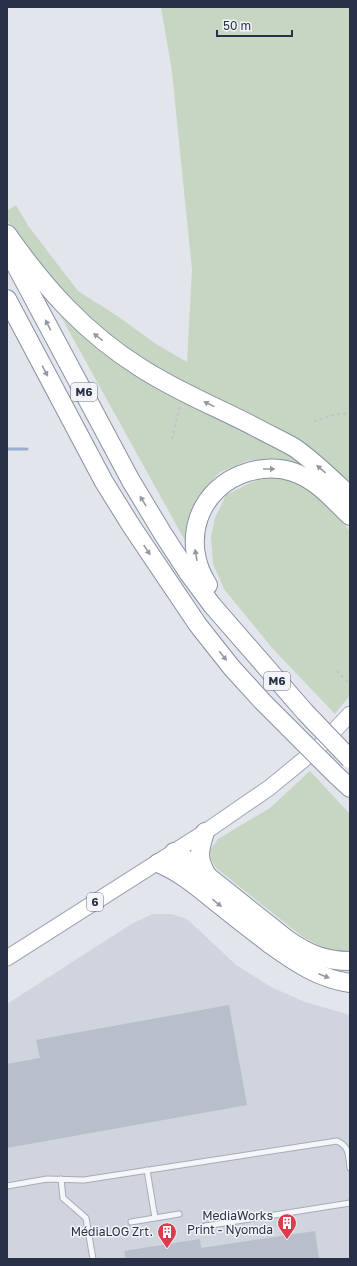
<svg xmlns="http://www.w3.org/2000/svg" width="357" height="1266" viewBox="0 0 357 1266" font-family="'Golos Text',sans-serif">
<rect width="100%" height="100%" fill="#e2e5eb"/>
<polygon fill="#cfd4de" points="153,914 171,914 187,919 236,965 271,987 305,1002 350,1015 350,1259 7,1259 7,1004 133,923"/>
<g fill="#c6d6c2">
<polygon points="161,7 350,7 350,488 176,384 100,332 32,256 7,220 7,211 16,205 29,227 78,291 116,315 156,344 187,362 192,270 172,72"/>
<polygon points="54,304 82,335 132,370 262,439 308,468 283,461 249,460 220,472 207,486 194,510 188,546"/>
<polygon points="273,477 301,482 327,505 350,531 350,695 335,714 273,649 224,589 213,564 211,537 215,518 226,495 252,482"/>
<polygon points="310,771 350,814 350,953 330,952 303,937 216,868 211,859 210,850 218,839 270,808"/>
</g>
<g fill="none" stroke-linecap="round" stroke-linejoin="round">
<polyline stroke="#99b1cf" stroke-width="3" points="7,449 27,449"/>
</g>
<g fill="#b8beca">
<polygon points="229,1005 247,1105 7,1148 7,1064 40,1058 36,1040"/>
<polygon points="315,1231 319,1259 126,1259 124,1251 200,1239 201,1248"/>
</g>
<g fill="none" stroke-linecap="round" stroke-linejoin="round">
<g stroke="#a6abb6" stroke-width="7">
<g id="service">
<polyline points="147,1170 155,1218 179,1214"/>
<polyline points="61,1179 63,1198 86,1218 93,1259"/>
<path d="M 7,1186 L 47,1179 L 84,1180 L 337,1141 C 350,1147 348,1155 350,1168"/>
<polyline points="131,1222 155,1218"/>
<polyline points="205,1226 350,1203"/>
</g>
</g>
<g stroke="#a0a8b8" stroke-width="17">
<polyline id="primary" points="7,958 205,832 269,788 319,747 350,714"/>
</g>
<g stroke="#8791a4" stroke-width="20">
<g id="motorway">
<path d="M 7,234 C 45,288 85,333 141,368 C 178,392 219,408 257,428 C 270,435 283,441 295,448 C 315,462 332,479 350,496"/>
<polyline points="7,249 131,481 163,534 189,574 212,605 305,712"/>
<polyline points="7,299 104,482 132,527 198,625 232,668 263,702 289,728"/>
<path d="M 208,585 C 180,542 198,487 248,472 C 262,468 279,467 293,472 C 317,480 332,499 350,516"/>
<polyline points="336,775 350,788"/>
<path d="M 205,832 C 199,851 197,858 207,875"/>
<path d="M 174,852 L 190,862 L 288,940 C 309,954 324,961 350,961"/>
<path d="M 158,863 C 182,873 201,890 221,906 C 237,919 254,932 271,945 C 296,963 320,979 350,983"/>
</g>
</g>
<g stroke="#c0c3ca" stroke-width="2" stroke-dasharray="3 3" stroke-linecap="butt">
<polyline points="314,421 333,415 350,413"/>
<polyline points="172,439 180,405"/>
<polyline points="337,671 350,684"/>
</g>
<use href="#service" stroke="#f5f6f9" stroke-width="5"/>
<use href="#primary" stroke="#fff" stroke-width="15"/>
<use href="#motorway" stroke="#fff" stroke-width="18"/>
<g stroke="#8791a4" stroke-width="20" stroke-linecap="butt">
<g id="motorway-bridge">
<polyline points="305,712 350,759"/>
<polyline points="289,728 336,775"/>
</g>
</g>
<use href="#motorway-bridge" stroke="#fff" stroke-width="18"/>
</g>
<defs><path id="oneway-solid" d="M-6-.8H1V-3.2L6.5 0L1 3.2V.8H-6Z"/></defs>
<g fill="#9498a2">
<use href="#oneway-solid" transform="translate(48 325) rotate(-118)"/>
<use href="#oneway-solid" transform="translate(98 337) rotate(-142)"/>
<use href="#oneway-solid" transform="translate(45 371) rotate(62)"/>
<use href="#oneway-solid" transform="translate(209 404) rotate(-154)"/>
<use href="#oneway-solid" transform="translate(269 469)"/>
<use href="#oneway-solid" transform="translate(321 469) rotate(-140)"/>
<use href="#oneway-solid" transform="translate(143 501) rotate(-121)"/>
<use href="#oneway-solid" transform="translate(147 550) rotate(57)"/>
<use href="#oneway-solid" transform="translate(196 555) rotate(-100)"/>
<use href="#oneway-solid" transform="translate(223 656) rotate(51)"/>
<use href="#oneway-solid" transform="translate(217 903) rotate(39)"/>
<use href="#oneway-solid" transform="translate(324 976) rotate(21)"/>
</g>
<defs>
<g id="building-pin" transform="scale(1)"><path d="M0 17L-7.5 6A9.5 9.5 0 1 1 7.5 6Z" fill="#dc3b4c" stroke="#f2f4f8"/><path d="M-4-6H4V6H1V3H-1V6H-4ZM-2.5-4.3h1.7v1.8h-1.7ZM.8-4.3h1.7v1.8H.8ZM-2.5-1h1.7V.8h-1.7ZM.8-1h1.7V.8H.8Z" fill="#fff"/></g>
</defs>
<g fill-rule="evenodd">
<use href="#building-pin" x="287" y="1223"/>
<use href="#building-pin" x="167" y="1232"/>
</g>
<g text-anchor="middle" stroke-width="3" stroke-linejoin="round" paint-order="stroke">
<g fill="#f2f4f8" stroke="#656c7b" stroke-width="1">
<rect x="71" y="383" width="26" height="18" rx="3"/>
<rect x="264" y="672" width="26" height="18" rx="3"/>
<rect x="87" y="893" width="16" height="18" rx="3"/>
</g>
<g font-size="11" font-weight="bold" fill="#283145">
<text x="84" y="396">M6</text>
<text x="277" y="685">M6</text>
<text x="95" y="906">6</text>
</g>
<g font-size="12" fill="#283145" stroke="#f2f4f8" text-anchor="end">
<text x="273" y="1220">MediaWorks<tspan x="273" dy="14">Print - Nyomda</tspan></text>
<text x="153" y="1236">MédiaLOG Zrt.</text>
</g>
</g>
<rect width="357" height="1266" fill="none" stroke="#283145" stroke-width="16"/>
<path d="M217 30v6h75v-6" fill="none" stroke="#283145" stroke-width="2"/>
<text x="223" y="30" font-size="12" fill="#283145" stroke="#f2f4f8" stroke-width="3" paint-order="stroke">50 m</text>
</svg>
